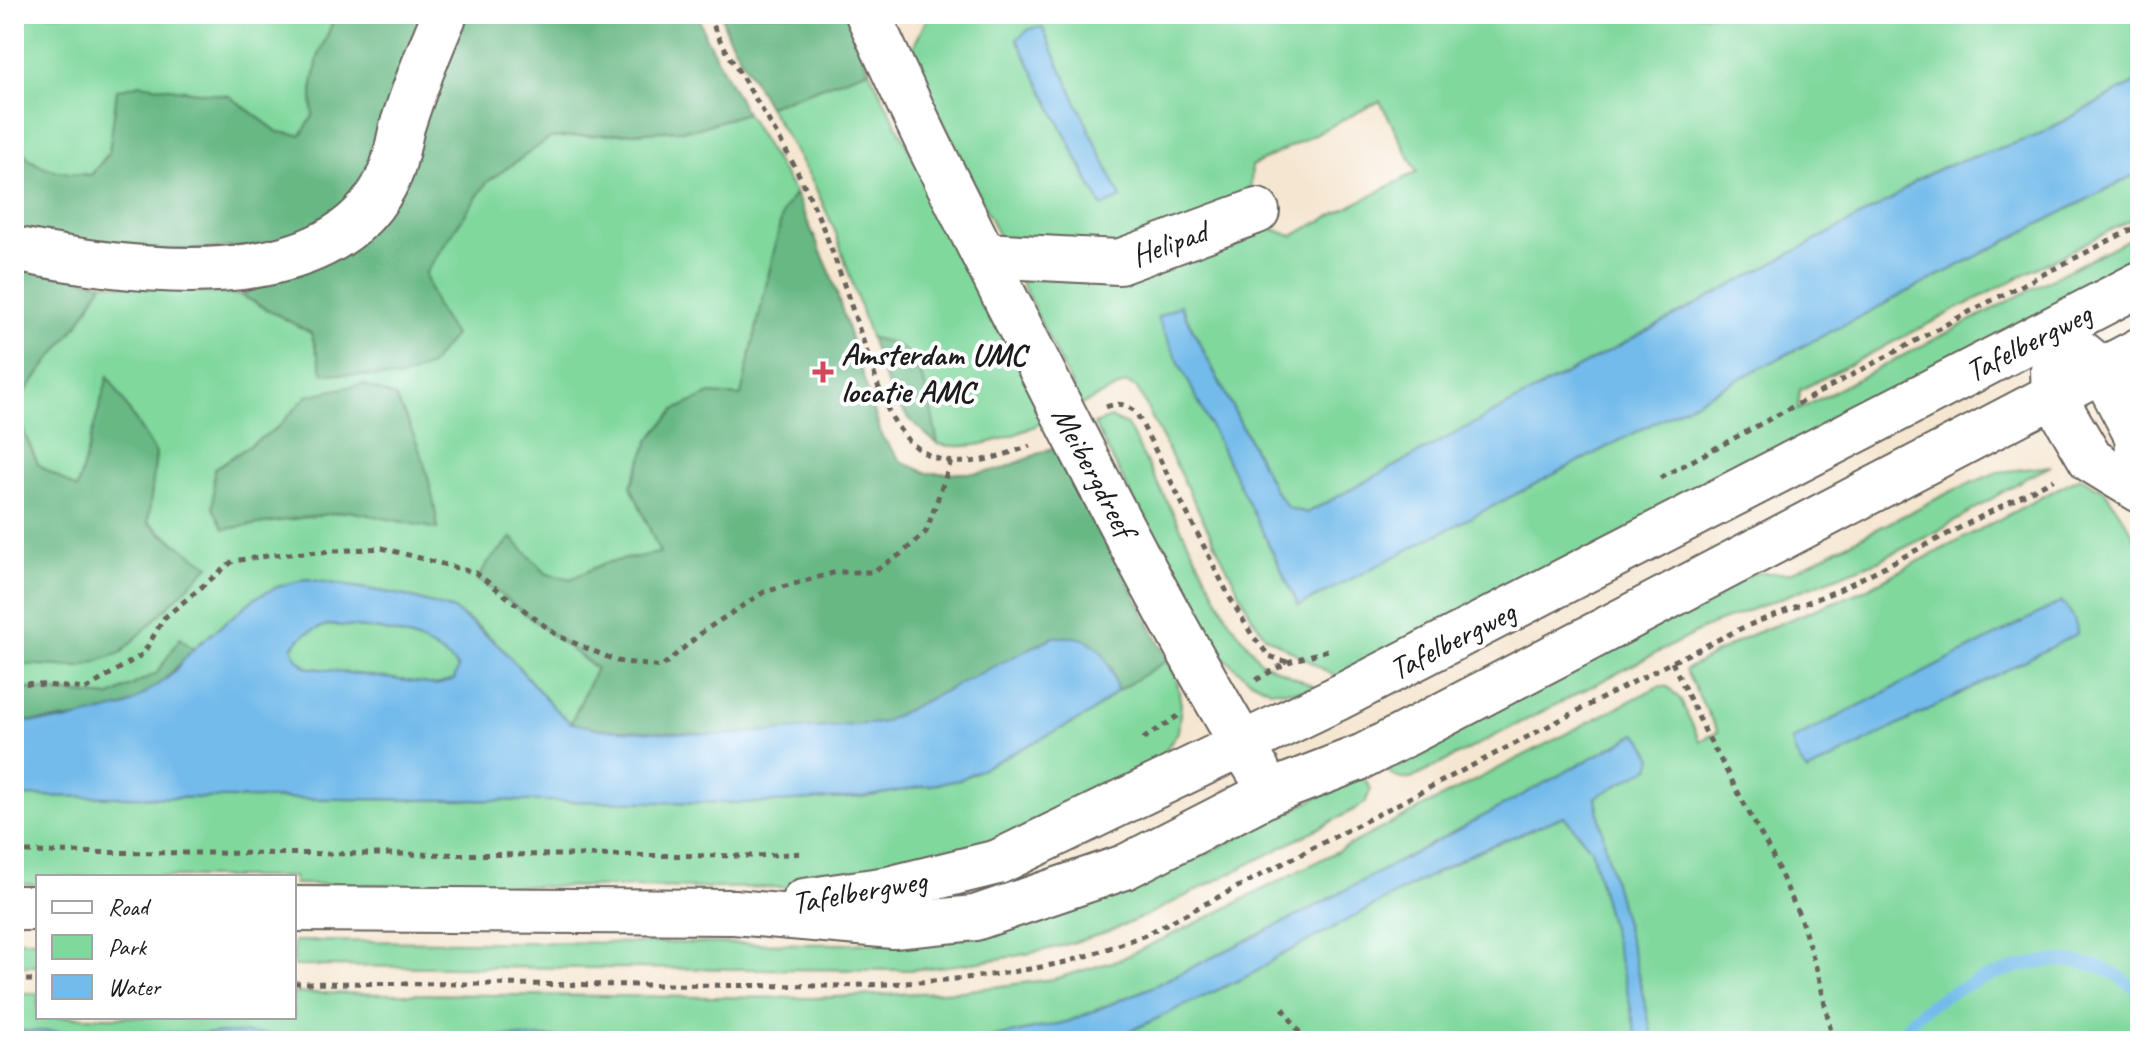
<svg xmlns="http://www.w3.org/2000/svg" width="2154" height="1055" viewBox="0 0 2154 1055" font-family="Caveat,sans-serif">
<rect width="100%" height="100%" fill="#fff"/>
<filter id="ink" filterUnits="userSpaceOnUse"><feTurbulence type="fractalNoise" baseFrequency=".0125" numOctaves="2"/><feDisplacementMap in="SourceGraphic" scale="16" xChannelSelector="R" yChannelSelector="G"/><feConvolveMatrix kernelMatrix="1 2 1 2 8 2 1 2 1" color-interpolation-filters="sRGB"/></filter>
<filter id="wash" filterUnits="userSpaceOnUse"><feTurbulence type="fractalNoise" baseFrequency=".006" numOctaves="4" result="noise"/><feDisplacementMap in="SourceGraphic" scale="32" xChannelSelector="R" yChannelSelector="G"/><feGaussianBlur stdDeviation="1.8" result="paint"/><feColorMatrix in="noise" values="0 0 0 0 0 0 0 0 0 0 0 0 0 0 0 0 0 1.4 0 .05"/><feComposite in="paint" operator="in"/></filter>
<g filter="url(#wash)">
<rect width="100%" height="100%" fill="#f5e6d0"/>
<g fill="#80d89d" stroke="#4e7a5c" stroke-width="2" fill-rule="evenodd">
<polygon points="14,14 336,14 318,57 312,91 313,116 301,136 278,132 229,96 113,124 109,153 91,175 58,172 31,161 17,143 14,112"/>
<path d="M 929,14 L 2140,14 L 2140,80 L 2036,136 L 1941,168 L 1916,180 L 1892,200 L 1307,513 L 1288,508 L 1274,489 L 1181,306 L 1158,317 L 1299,606 L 2140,172 L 2140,215 L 1800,390 L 1798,410 L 2140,233 L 2140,272 L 1342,680 L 1265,636 L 1252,617 L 1137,388 L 1126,383 L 1081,405 L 910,54 ZM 1380,101 L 1417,172 L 1292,236 L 1262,225 L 1250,200 L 1252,166 ZM 1078,106 L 1121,198 L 1092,189 L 1055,114 Z"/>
<path d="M 869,70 L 1046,421 C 1012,437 975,452 938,444 L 923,380 L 893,344 L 870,337 L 835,231 L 813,182 L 768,106 Z"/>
<path d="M 746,113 L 795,193 L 783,212 L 741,396 L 709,394 L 650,439 L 631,486 L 660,553 L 605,563 L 571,579 L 547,574 L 477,580 L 497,592 L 596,669 L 571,723 L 553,707 L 500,646 L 481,629 L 454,610 L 402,595 L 307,579 L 255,598 L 193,649 L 180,639 L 157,673 L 109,697 L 14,687 L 14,664 L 81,667 L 121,653 L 208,566 L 148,522 L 156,454 L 108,377 L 77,490 L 38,464 L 14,410 L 14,406 L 79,323 L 103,283 L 241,295 L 311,333 L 436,307 L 425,274 L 487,182 L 550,138 L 695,129 ZM 278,427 L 438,529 L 349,511 L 224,529 L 214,469 Z"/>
<polygon points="1111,418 1127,425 1229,620 1261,662 1313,686 1308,691 1271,690 1247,678 1214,649 1195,617 1094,424"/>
<path d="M 2051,466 L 2026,478 L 1942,529 L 1880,560 L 1711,625 L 1411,779 C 1397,781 1390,775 1382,763 L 1754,573 L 1790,573 L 1954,490 L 1998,472 Z"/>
<polygon points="2080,477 2105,491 2128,525 2140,547 2140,1041 1109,1041 1256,972 1274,959 1471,854 1564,816 1620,782 1650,767 1636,735 1299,915 1152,987 1067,1022 991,1038 799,1040 14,1031 14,993 38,993 38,1017 294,1017 294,993 813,998 963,991 1053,979 1119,960 1213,915 1659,686 1668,687 1680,699 1700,741 1718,732 1685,670 1748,636 1864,590"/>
<path d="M 327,625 C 372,627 427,632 458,668 L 454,680 L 436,685 L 306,667 L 296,657 L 292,647 L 306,633 Z"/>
<polygon points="1168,660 1177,681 1181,705 1178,732 1154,767 973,858 790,887 717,888 294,884 294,877 38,877 38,884 14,884 14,796 758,803 865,797 959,780 1088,715 1117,691"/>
<path d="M 1362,775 L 1371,789 L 1365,803 L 1357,808 C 1306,835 1256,861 1205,886 C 1166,906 1125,928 1082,940 C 1027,957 966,965 909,970 L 294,966 L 294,941 L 853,944 L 957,939 L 1055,917 L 1121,894 L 1188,863 Z"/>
<rect x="14" y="940" width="24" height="26"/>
</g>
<g fill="#68b884" stroke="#426a50" stroke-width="2">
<path d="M 336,14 L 427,14 L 375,165 L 355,194 L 323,224 L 270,245 L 162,252 L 14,232 L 14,112 C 15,122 14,136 18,144 C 31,172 65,173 91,175 L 109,153 L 117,90 L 140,84 L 229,96 L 278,132 L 301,135 L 313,116 L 312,91 L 318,58 Z"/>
<polygon points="467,14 698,14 705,36 746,113 695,129 550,138 487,182 425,274 436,307 454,335 430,366 401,378 323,373 311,333 241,295 356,243 432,98"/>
<polygon points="721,14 846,14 869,70 768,106 727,34"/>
<polygon points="795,193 830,272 882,437 902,462 927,473 979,473 1002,469 1057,446 1061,450 1168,660 1117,691 1111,667 1053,637 881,723 720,735 601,729 571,723 596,668 497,592 477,580 487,563 512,538 547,574 571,579 605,563 660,553 631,486 650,439 675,410 710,394 741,396 783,211"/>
<polygon points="14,267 103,283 79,323 14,406"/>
<path d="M 870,337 C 882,341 897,343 906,352 C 927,371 932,417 938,444 C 895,412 885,387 870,337 Z"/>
<polygon points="108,376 156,454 148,523 162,534 209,566 121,653 81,667 14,664 14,410 38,464 77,489"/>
<path d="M 362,384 L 395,397 C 420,442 431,478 438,529 L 349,511 L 224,529 L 213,508 L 214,469 L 278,427 L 307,396 Z"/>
<path d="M 180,638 L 193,649 C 175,670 152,695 126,706 C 91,720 51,721 14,722 L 14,688 L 109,697 L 157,673 Z"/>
</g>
<g fill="#73bbeb" stroke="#486c84" stroke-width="2" fill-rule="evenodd">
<polygon points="1042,27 1121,198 1102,207 1017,39 1030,29"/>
<polygon points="2140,80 2140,172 1299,606 1157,318 1180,305 1274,489 1288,508 1307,513 1891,200 1916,180 1941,168 2036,136"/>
<path d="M 306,579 L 402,595 L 454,610 L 500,646 L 553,707 L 571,723 L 601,729 L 720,735 L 881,723 L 1053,637 C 1061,637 1072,636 1080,638 C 1104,644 1112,670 1117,691 L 1088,715 L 959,780 L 865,797 L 758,803 L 14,796 L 14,722 L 64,721 L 127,706 L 170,676 L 193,649 L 255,598 L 277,587 ZM 327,625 C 372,627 427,632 458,668 L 454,680 L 436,685 L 306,667 L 296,657 L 292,647 L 306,633 Z"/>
<path d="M 2061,602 C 2071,611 2077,621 2077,634 L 1807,772 C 1800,763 1793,752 1792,740 Z"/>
<path d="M 1636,734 L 1643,740 L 1653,758 L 1650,767 L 1596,797 C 1609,879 1638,959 1653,1041 L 1637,1041 L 1629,999 L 1591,849 L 1564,816 L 1471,854 L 1274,959 L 1256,972 L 1109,1041 L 14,1041 L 14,1031 L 799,1040 L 991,1038 L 1067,1022 L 1152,987 L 1299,915 Z"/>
</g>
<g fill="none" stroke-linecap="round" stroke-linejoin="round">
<path stroke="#73bbeb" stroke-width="12" d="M 1902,1041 C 1904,1000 2020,961 2055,961 C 2092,961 2113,968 2140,993"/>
</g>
</g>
<g filter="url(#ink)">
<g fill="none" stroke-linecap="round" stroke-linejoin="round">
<g stroke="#68635b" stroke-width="48">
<g id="minor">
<path d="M 868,14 C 916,122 969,226 1022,331 C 1096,479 1172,627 1257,769"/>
<path d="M 14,249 C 122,271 335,305 390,174 C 396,160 398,143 402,127 C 414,89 429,51 445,14"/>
<polyline points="984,255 1119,262 1257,211"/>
<polyline points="2080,352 2103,371 2137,436 2140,478"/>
<polyline points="2053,370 2054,397 2091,460 2140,490"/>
<polyline points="804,901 888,889 998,862 1336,699 2140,284"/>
<polyline points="14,908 38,908"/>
<polyline points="294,909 734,912 893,926 975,918 1125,867 1271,792 1364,756 2140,350"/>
</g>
</g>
<g stroke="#68635b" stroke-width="5" stroke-dasharray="6 6" stroke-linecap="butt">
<path d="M 710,14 L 716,33 C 746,85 781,137 807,191 C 833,246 850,304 870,361 C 880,393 892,430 919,449 C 953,474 995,458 1030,446"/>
<path d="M 1106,407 C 1119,402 1125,404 1136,412 L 1230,598 L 1252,635 L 1269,656 L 1287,662"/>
<polyline points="1660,478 1971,311 2140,225"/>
<polyline points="1672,662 1706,733 1772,855 1800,917 1819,977 1833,1041"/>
<polyline points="1256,680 1288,662 1328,650"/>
<polyline points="14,682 86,689 143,654 164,618 233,561 274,555 382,548 476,573 558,636 617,661 661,667 705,630 764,592 837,572 872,572 901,554 926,532 951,461"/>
<polyline points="1143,739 1178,716"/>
<polyline points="14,852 756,856 804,853"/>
<polyline points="14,980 38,980"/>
<path d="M 294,983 L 833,986 C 909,984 986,979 1061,963 C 1089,957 1116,945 1143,936 L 1672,662 L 1744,627 L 1839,590 L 2054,479"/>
<polyline points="1283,1008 1305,1041"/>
</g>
<use href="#minor" stroke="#fff" stroke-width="44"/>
</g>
</g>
<path fill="#d1495b" stroke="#fff" stroke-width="3" d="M819 360h8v8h8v8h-8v8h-8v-8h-8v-8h8z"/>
<g text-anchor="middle" stroke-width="8" stroke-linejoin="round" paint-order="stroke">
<g font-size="32" fill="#1c1c1c" stroke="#fff">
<text transform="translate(1169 243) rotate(-20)" y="11">Helipad</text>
<text transform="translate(2028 342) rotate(-27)" y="11">Tafelbergweg</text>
<text transform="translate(1094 471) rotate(62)" y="11">Meibergdreef</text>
<text transform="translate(1452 640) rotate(-27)" y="11">Tafelbergweg</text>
<text transform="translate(859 891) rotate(-10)" y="11">Tafelbergweg</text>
</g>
<g font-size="32" font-weight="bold" fill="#1c1c1c" stroke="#fff" text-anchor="start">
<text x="841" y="365">Amsterdam UMC<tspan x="841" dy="37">locatie AMC</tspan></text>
</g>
</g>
<rect width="2154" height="1055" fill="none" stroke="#fff" stroke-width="48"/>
<rect x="36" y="875" width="260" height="144" fill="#ffffff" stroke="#a4a4a4" stroke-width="2"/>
<rect x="52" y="901" width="40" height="12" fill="#ffffff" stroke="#a4a4a4" stroke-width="2"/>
<text x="108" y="915" font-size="24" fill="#1c1c1c">Road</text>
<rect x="52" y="935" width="40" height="24" fill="#80d89d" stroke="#a4a4a4" stroke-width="2"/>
<text x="108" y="955" font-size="24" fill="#1c1c1c">Park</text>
<rect x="52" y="975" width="40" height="24" fill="#73bbeb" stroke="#a4a4a4" stroke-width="2"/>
<text x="108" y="995" font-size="24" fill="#1c1c1c">Water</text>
</svg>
